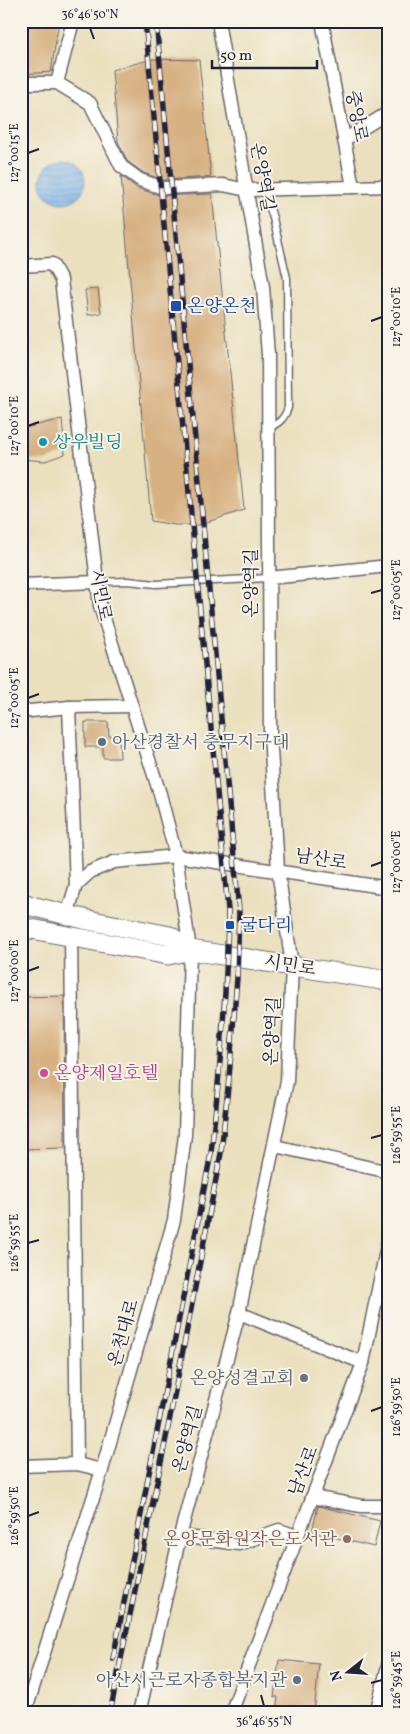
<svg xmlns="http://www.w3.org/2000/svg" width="410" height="1734" viewBox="0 0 410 1734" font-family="Vollkorn,'Noto Serif KR',serif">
<defs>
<pattern id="water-rules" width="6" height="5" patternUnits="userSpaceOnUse" patternTransform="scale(1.25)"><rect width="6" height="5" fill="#78b1e8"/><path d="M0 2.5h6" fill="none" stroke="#6290bd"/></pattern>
</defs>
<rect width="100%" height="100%" fill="#f7f3e8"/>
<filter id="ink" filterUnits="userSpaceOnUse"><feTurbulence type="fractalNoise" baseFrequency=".02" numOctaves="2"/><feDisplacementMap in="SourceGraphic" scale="10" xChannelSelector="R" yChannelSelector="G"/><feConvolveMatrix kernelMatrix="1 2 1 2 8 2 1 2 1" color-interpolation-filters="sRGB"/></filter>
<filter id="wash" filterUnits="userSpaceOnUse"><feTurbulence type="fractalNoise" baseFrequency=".0096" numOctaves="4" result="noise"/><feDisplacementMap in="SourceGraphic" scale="20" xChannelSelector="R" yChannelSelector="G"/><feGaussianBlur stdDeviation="1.12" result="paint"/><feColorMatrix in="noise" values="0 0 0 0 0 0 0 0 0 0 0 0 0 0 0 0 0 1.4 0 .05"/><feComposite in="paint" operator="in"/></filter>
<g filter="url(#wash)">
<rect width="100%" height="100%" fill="#eae0be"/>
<circle fill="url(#water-rules)" stroke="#4d6a92" cx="63" cy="181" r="22"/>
<g id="blocks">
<g fill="#d7b182">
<polygon points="21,21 59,21 51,72 21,74"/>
<polygon points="152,59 199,60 211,177 164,180 144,173 127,161 118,141 112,70"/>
<polygon points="121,176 137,188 161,196 212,194 244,510 198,525 175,525 151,521"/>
<polygon points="98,289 101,313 88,315 85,290"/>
<polygon points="62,419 65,454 45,461 21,459 21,429"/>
<polygon points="85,722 108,722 109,736 119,736 120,758 103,758 103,747 85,747"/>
<polygon points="64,996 65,1148 21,1149 21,997"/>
<polygon points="318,1506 380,1521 374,1547 312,1532"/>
<polygon points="279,1660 319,1664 314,1713 276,1713 278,1697 274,1697"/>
</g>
</g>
</g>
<g filter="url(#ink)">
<use href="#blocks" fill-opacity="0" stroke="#686469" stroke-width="1"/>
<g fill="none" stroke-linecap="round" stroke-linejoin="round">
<g stroke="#686469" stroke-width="9">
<g id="service">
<path d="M 264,189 L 273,218 L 287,278 L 288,408 C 284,419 279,423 269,428"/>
<polyline points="97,582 128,581 156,584 269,578"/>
</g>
</g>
<g stroke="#686469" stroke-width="15">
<g id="minor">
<polyline points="322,21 353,187"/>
<polyline points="21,83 57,83 90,103 121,166 140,180 163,188 223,185 247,190 389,186"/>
<polyline points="57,83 73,21"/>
<polyline points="344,140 389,112"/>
<polyline points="21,266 52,264 61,280 100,606 160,794 176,856 190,950 185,1135 174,1220 102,1470 25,1713"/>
<polyline points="269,578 389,566"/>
<polyline points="21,585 97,582"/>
<polyline points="21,712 69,707 132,706"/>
<polyline points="76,885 90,872 114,862 176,856 389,888"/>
<polyline points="67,915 76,885 69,707"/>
<polyline points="71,936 77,1464"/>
<polyline points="275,1146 389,1172"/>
<polyline points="239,1313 363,1363"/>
<polyline points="21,1466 77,1464 102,1470"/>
<polyline points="312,1497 361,1506 389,1506"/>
<polyline points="180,1536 239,1544 279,1530 297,1536"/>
<polyline points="139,1713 180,1536 239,1313 287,1081 292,965 278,870 270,732 268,355 263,287 218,21"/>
<polyline points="231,1713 363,1363 389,1236"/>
<polyline points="376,1713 389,1662"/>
</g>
</g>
<g stroke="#686469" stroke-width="21">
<g id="secondary">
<polyline points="21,902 31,906 88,920 170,936 190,950"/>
<polyline points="21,927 168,955 190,950 389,981"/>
</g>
</g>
<use href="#service" stroke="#fff" stroke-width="6"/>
<use href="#minor" stroke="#fff" stroke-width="12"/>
<use href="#secondary" stroke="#fff" stroke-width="19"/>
<g stroke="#22223b" stroke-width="5.5">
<g id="rail">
<path d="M 113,1659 L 211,1153 C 220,1072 227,992 228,910 L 145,21"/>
<polyline points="110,1713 166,1438 221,1153 229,1078 237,978 239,911 156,21"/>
</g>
</g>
<use href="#rail" stroke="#f7f3e8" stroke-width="4" stroke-dasharray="11" stroke-linecap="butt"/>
</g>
</g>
<path fill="none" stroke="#22223b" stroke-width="2" d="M 90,28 L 94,39M 28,153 L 39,149M 371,321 L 382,317M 28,426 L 39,422M 371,593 L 382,590M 28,698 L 39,694M 371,866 L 382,862M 28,971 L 39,967M 371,1138 L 382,1135M 28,1243 L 39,1240M 371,1411 L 382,1407M 28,1516 L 39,1512M 371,1683 L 382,1680M 261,1695 L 264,1706"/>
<g fill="#1a4fb4" stroke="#f7f3e8" stroke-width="2">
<rect x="170" y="300" width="12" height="12" rx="2.5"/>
<rect x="225" y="920" width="10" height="10" rx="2.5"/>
</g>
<circle fill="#0f9aa8" stroke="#f7f3e8" stroke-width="2" cx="43" cy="442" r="5"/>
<g fill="#5c6f8a" stroke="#f7f3e8" stroke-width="2">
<circle cx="102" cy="742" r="5"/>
<circle cx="297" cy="1680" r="5"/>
</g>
<circle fill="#d1479c" stroke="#f7f3e8" stroke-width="2" cx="44" cy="1073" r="5"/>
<circle fill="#6b7280" stroke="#f7f3e8" stroke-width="2" cx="304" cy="1378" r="5"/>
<circle fill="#8d6e63" stroke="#f7f3e8" stroke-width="2" cx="347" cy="1539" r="5"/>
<g text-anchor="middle" stroke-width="4" stroke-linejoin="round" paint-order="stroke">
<g font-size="18" fill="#22223b" stroke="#f7f3e8">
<text transform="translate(357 116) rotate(79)" y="6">중앙로</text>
<text transform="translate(263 177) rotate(80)" y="6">온양역길</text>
<text transform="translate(251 583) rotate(-90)" y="6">온양역길</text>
<text transform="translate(101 595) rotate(79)" y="6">시민로</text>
<text transform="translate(321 859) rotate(9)" y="6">남산로</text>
<text transform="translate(290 965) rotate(9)" y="6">시민로</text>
<text transform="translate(272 1031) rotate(-87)" y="6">온양역길</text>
<text transform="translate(123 1333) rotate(-74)" y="6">온천대로</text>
<text transform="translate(187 1439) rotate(-75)" y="6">온양역길</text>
<text transform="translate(303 1471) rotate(-69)" y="6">남산로</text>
</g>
<g font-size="18" fill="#164399" stroke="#f7f3e8" text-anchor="start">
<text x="187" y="312">온양온천</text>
<text x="240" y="931">굴다리</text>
</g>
<g font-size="18" fill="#0d838f" stroke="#f7f3e8" text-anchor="start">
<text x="53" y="448">상우빌딩</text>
</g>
<g font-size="18" fill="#4e5e75" stroke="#f7f3e8" text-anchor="start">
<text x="112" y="748">아산경찰서 충무지구대</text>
<text x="287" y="1686" text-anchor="end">아산시근로자종합복지관</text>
</g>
<g font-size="18" fill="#b23c85" stroke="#f7f3e8" text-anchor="start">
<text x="54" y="1079">온양제일호텔</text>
</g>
<g font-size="18" fill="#5b616d" stroke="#f7f3e8" text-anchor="end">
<text x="294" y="1384">온양성결교회</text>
</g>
<g font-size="18" fill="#785e54" stroke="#f7f3e8" text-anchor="end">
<text x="337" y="1545">온양문화원작은도서관</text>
</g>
</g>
<rect width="410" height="1734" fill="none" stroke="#f7f3e8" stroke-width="55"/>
<g transform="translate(348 1672) rotate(253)" stroke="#f7f3e8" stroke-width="4" paint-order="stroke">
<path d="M0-4L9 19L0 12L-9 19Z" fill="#22223b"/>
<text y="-8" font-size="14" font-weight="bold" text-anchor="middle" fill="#22223b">N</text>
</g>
<path d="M212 60v8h105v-8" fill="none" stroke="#22223b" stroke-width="2.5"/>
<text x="220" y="60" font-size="15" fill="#22223b" stroke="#f7f3e8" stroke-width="4" paint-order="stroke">50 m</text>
<rect x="28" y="28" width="354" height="1678" fill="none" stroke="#22223b" stroke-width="2"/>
<g font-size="12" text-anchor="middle" fill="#22223b">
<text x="90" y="18">36°46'50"N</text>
<text transform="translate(14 153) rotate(-90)" y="4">127°00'15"E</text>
<text transform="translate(396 317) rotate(-90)" y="4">127°00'10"E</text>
<text transform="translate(14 426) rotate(-90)" y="4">127°00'10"E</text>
<text transform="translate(396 590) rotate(-90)" y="4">127°00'05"E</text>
<text transform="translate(14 698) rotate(-90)" y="4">127°00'05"E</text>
<text transform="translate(396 862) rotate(-90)" y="4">127°00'00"E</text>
<text transform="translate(14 971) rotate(-90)" y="4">127°00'00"E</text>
<text transform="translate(396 1135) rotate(-90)" y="4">126°59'55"E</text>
<text transform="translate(14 1243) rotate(-90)" y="4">126°59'55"E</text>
<text transform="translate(396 1407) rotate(-90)" y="4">126°59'50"E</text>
<text transform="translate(14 1516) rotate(-90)" y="4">126°59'50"E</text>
<text transform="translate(396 1680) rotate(-90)" y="4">126°59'45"E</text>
<text x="264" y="1725">36°46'55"N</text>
</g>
</svg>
